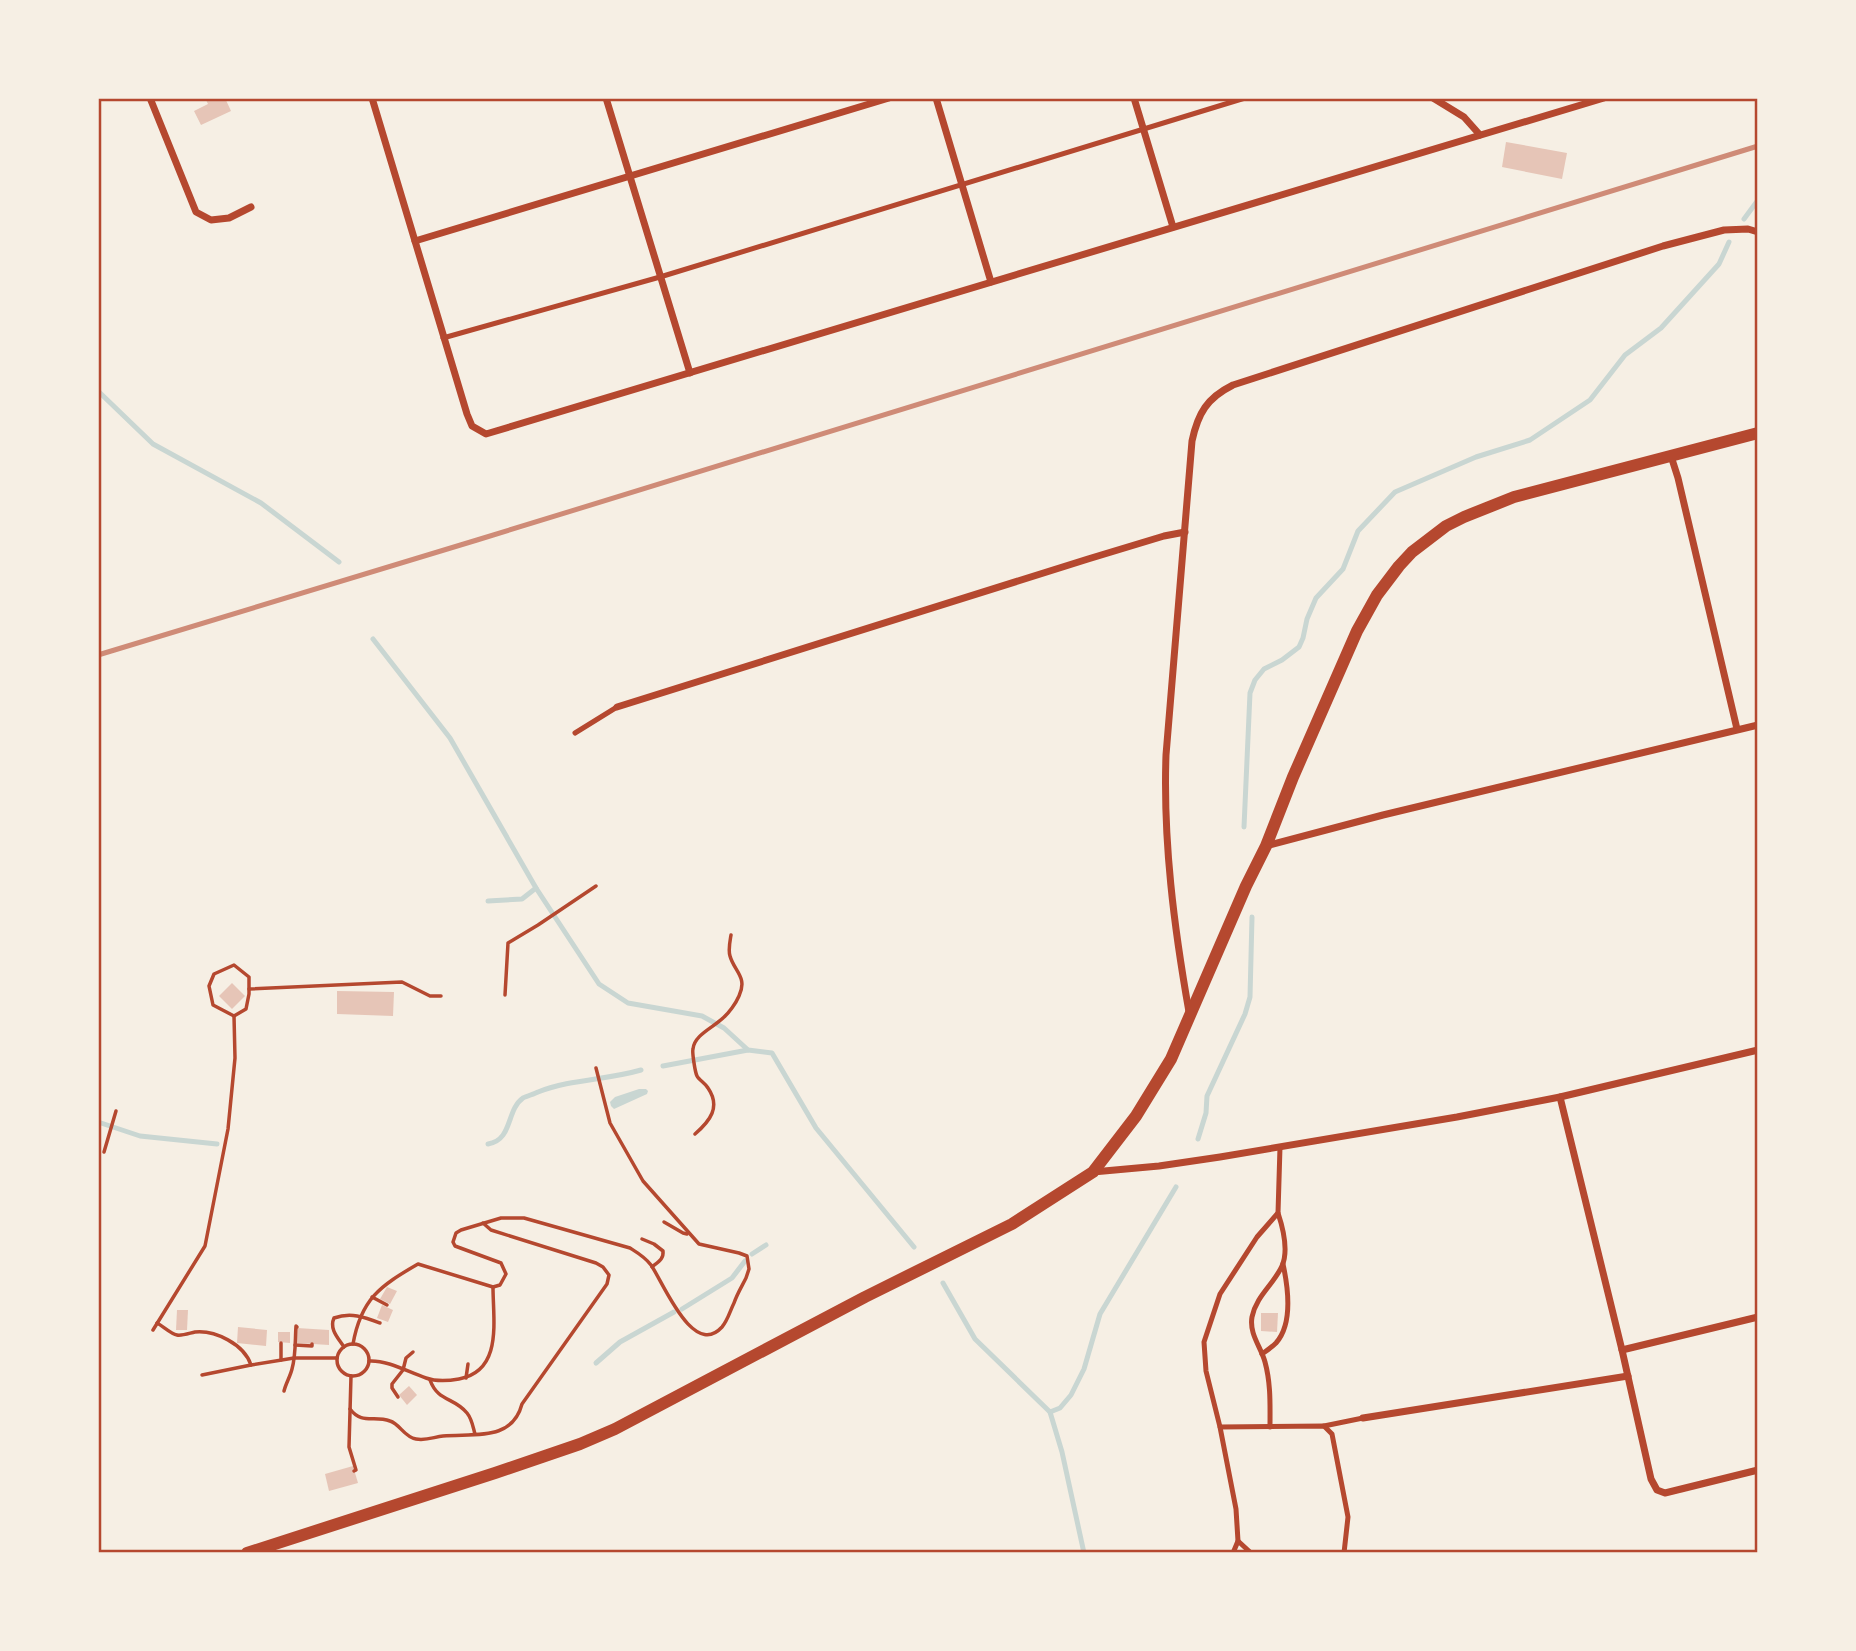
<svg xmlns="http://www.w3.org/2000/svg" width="1856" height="1651" viewBox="0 0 1856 1651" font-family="Karla,sans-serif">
<rect width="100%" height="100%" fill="#f6efe4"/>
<polygon fill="#c9d6d2" points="639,1089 646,1089 648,1091 647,1094 614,1109 611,1106 610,1102 615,1097"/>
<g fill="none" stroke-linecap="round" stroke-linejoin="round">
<g stroke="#c9d6d2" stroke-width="5">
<polyline points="1744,219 1758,200"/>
<polyline points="98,391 153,444 261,503 339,562"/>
<polyline points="373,639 450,738 536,888 599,984 628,1003 702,1016 724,1028 748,1050 772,1053 816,1128 914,1247"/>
<polyline points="1244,827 1250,693 1255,680 1264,669 1282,660 1299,647 1303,638 1307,619 1316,598 1343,569 1358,531 1395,492 1476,457 1530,440 1590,400 1625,355 1661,328 1719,264 1729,242"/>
<polyline points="488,901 522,899 536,888"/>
<polyline points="663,1066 748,1050"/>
<polyline points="98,1122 140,1136 217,1144"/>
<polyline points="1198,1139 1206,1113 1207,1096 1245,1014 1250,997 1252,917"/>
<path d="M 488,1144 C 513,1140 506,1110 523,1098 C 527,1096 534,1094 538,1092 C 571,1079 607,1080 641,1070"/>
<polyline points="752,1254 766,1245"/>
<polyline points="943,1283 975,1339 1050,1412 1062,1452 1084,1553"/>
<polyline points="682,1309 732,1278 745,1261"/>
<polyline points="596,1363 620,1342 674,1312"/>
<polyline points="1050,1412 1060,1408 1071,1395 1084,1369 1100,1314 1176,1187"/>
</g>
</g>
<g fill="#e6c5b7">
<polygon points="205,98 225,98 231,111 201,125 194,111 208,104"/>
<polygon points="1506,142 1567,153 1562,179 1502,167"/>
<polygon points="232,983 245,996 232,1009 219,996"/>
<polygon points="337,991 394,992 393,1016 337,1014"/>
<polygon points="387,1287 397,1291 390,1304 380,1299"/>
<polygon points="382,1305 393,1310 388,1322 377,1318"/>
<polygon points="177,1310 188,1310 187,1330 176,1330"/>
<polygon points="1261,1313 1278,1313 1277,1332 1261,1331"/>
<polygon points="238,1327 267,1330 266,1346 237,1343"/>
<polygon points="297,1328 329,1330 329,1345 297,1343"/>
<polygon points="278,1332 290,1332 290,1343 278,1342"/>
<polygon points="409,1386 417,1395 407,1405 399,1395"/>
<polygon points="353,1466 358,1483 329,1491 325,1474"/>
</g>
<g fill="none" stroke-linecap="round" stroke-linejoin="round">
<g stroke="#b5482f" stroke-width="3.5">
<polygon points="234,965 249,977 249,994 246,1009 234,1016 213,1005 209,986 214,974"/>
<polyline points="249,989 402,982 430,996 441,996"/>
<polyline points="505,995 508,943 538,925 596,886"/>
<path d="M 695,1134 C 710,1121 721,1107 708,1088 C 705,1083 699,1080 697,1076 C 695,1072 692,1052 693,1049 C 694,1035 714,1027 723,1018 C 729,1013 736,1003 739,996 C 748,977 734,971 730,956 C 728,950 730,941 731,935"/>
<polyline points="104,1152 116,1111"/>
<polyline points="664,1222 683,1233 687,1234"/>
<path d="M 642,1239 L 654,1244 L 663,1251 C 664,1259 658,1262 652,1267"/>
<polyline points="372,1297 387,1305"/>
<path d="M 157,1323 C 163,1326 171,1334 177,1335 C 182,1336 190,1333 195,1332 C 215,1330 244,1344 251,1365 L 294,1358 L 337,1358"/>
<polyline points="153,1330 205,1246 228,1129 235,1058 234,1016"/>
<path d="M 353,1344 C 361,1299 380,1286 418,1264 L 493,1287 L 500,1285 L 506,1274 L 501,1263 L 455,1246 L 453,1242 L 456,1233 L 461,1230 L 501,1218 L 524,1218 L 630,1248 C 638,1253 645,1257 651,1265 C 663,1282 693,1359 722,1327 C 728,1320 730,1311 734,1303 C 737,1294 742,1286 746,1278 L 749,1269 L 747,1256 L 739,1253 L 699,1244 L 643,1181 L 610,1123 L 596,1068"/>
<circle cx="353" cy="1360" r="16"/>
<polyline points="295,1345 312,1346 312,1344"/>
<path d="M 344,1347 C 338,1338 329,1329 334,1318 C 351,1312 364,1317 380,1323"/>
<polyline points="281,1360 281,1343"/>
<path d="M 369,1361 C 388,1360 408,1372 426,1378 C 437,1382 448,1381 459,1379 C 503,1371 493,1321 493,1287"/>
<polyline points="202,1375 251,1365"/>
<polyline points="351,1376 349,1447 356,1470 354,1471"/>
<polyline points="466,1378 468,1364"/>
<path d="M 430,1380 C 438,1402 454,1397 467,1413 C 472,1419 473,1427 475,1434"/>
<path d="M 284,1391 C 286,1383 290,1377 292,1369 C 296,1355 295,1340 296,1326 L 297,1327"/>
<polyline points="398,1397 392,1388 392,1384 403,1370 406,1358 413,1352"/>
<path d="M 350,1409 C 362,1425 374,1415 390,1421 C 400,1424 404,1437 416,1439 C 426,1441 434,1437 443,1436 C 473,1433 512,1442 522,1404 L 607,1284 L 609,1275 L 603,1267 L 596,1263 L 491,1230 L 483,1223"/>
</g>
<g stroke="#b5482f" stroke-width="5">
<polyline points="443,338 660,277 1245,98"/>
<polyline points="575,733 617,707"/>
<path d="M 1262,1354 C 1266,1351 1272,1347 1276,1343 C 1293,1324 1288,1287 1283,1264"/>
<polyline points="1324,1426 1363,1418"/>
<polyline points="1220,1427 1324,1426 1332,1434 1348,1517 1344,1553"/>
<path d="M 1270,1427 C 1270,1405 1271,1384 1265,1362 C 1261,1347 1249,1334 1252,1317 C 1256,1296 1274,1284 1282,1266 C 1289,1250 1283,1228 1278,1213"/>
<polyline points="1238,1541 1251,1553"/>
<polyline points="1233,1553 1238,1541 1236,1509 1220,1427 1206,1371 1204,1342 1220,1294 1257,1237 1278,1213 1280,1147"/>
</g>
<g stroke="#b5482f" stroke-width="7">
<polyline points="150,98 196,212 211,220 229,218 251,207"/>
<polyline points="372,98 467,414 472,426 486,434 1604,98"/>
<polyline points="606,98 690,373"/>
<polyline points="936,98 991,282"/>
<polyline points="1134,98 1173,227"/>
<polyline points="1433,98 1464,117 1480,135"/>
<polyline points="415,241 889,98"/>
<polyline points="1671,456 1678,478 1737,729"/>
<polyline points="617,707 1088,559 1164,536 1185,532"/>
<polyline points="1266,846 1383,815 1758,725"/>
<path d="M 1189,1012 C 1174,927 1163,841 1166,755 L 1192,441 C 1198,413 1207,398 1233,385 L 1663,246 L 1724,230 L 1748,229 L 1758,232"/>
<polyline points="1560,1097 1622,1350 1651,1479 1657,1490 1665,1493 1758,1470"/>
<polyline points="1093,1172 1159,1166 1220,1157 1457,1117 1560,1097 1758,1050"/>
<polyline points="1622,1350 1758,1317"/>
<polyline points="1363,1418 1628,1376"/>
</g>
<polyline stroke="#b5482f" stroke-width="12" points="247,1553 495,1473 580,1444 615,1429 865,1297 1012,1224 1093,1172 1136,1116 1171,1059 1246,886 1266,846 1293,777 1357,631 1377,595 1399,566 1412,552 1446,526 1464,517 1514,497 1758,433"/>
<polyline stroke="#cf8b77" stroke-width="5" points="98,655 477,540 1758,146"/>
</g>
<rect width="1856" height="1651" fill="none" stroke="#f6efe4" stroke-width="200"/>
<rect x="100" y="100" width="1656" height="1451" fill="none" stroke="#b5482f" stroke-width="2.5"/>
</svg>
